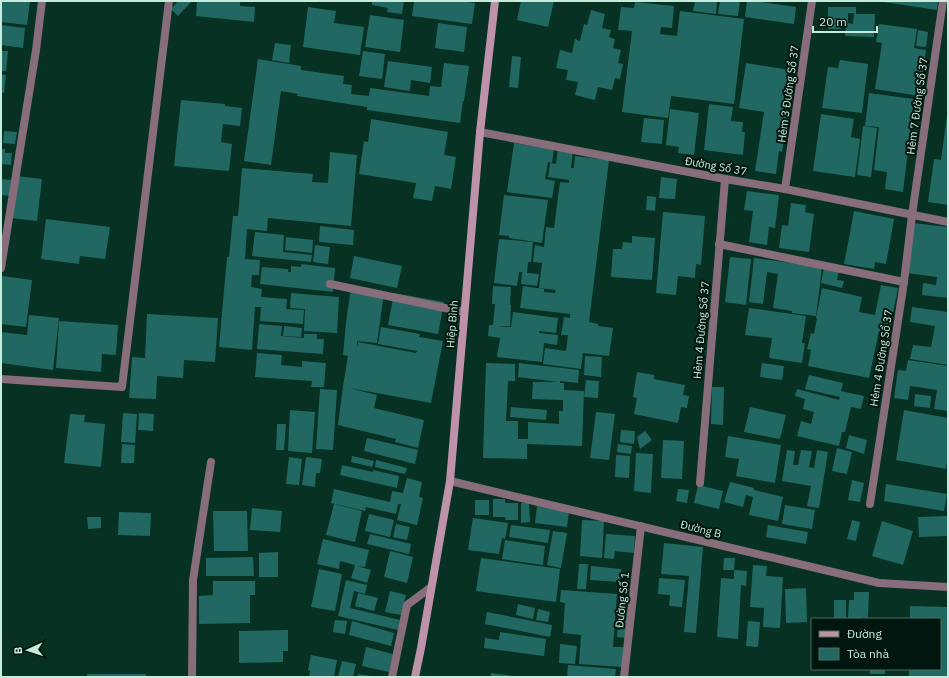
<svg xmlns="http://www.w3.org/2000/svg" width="949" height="678" viewBox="0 0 949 678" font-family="'IBM Plex Sans',sans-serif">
<rect width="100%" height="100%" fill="#063123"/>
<g fill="#216862" fill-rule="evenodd">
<polygon points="1,1 30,1 27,25 1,22"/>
<polygon points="178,1 192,1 178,16 171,9"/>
<polygon points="197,1 240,1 240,6 255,7 254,22 196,16"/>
<polygon points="372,1 404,1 402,14 387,12 388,8 372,5"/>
<polygon points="414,1 461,1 475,3 472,24 412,16"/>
<polygon points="521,1 554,1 548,27 517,20"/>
<polygon points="695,1 717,1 716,14 693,11"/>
<polygon points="720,1 740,1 738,16 718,14"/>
<polygon points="747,1 755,1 796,7 794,24 745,17"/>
<polygon points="884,1 938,1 937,10 884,2"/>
<polygon points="635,2 674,6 672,28 661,27 660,34 677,36 680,11 744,19 734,104 671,96 668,118 622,112 632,31 618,30 621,7 634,8"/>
<polygon points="308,7 336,11 334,23 364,27 360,55 303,47"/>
<path d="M 828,7 L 856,7 L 856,14 L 875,14 L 874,37 L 845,36 L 846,23 L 841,23 L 841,29 L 828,29 ZM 848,13 L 854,13 L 853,24 L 848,23 Z"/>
<polygon points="591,10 605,14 602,28 611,30 609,37 615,39 613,48 621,50 618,63 623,64 620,79 615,78 612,90 598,87 595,100 575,95 578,82 566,80 568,70 556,68 560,50 572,53 575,39 580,41 584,24 587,25"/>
<polygon points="370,15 404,20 400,52 365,47"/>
<polygon points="438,23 467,27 464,52 435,48"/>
<polygon points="879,24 917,29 914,48 926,50 920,96 875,89 882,43 876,42"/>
<polygon points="1,25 25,28 23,48 1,45"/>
<polygon points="918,30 928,32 926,47 916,46"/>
<polygon points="275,43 291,45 289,63 272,60"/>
<polygon points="1,51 8,51 6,71 1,71"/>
<polygon points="363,51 385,54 382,79 359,76"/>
<polygon points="512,56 521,57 518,88 509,87"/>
<polygon points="258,59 301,66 301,70 344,76 343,84 352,85 351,94 369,96 370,88 429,96 430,86 441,87 444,63 469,66 464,101 463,101 460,123 367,110 367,107 297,96 298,94 281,91 271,165 244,161"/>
<polygon points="840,60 868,64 862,113 822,108 828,67 838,68"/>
<polygon points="388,61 432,67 430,83 411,80 410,91 384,87"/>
<polygon points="746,63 789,70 783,115 788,115 782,152 779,151 776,174 755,171 764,112 739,108"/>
<polygon points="1,74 6,75 4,93 1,92"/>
<polygon points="869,93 914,99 903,192 885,189 887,172 874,170 879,127 865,126"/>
<polygon points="181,100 225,104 225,106 242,108 240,126 223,124 221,142 232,144 229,171 174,166"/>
<polygon points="709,104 733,107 731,121 743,122 742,132 745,132 743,155 704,150"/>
<polygon points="670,109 699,113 694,155 678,153 679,147 666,145"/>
<polygon points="821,114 854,119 851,137 860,139 855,177 813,171"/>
<polygon points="947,115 948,115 948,205 928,202 934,159 941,160"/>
<polygon points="644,118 664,120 662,144 641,142"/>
<polygon points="371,119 448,132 444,155 456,157 451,189 435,186 432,201 413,198 416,183 359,174 364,141 368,142"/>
<polygon points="863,126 877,128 871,177 857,175"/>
<polygon points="4,131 17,132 15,144 3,143"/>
<polygon points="514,143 554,149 552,163 548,162 545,179 555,181 552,198 507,192"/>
<polygon points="558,148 573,150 571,168 574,168 575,156 609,160 589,322 598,324 598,326 613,328 609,356 583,353 581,369 543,364 545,348 566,351 568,335 561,335 564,317 570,318 570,314 520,308 523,286 544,289 544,292 555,293 556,290 539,288 542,263 533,262 535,245 544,247 546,227 554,228 560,182 569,183 569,180 548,177 550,163 556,164"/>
<polygon points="1,149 5,149 5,153 12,153 11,165 1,164"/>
<polygon points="330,152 357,155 351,226 268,218 267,231 247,229 245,259 260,260 259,275 252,275 251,287 262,289 261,297 287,299 286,309 304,310 303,324 260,321 261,307 255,307 252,350 219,347 227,257 229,257 233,216 238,216 242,168 313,174 312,182 328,183"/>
<polygon points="16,176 42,179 37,221 11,218"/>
<polygon points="661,177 677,179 675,199 659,198"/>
<polygon points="1,179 11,180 10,196 1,195"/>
<polygon points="747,191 779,195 775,228 769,227 767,245 749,242 753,211 744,210"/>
<polygon points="504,195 548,200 542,243 509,238 509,236 499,235"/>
<polygon points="647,196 656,197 655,211 646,210"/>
<polygon points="791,203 806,205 805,212 814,214 809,252 779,248 782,225 788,226"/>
<polygon points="854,211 894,219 886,264 875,262 874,269 844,264"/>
<polygon points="663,212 705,216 701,265 696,264 695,278 678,276 676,295 656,293"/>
<polygon points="46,219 110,227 105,259 80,256 79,264 41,259"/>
<polygon points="913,223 948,227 948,298 922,295 923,283 936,285 937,277 906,273"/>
<polygon points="320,226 354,230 353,245 319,242"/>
<polygon points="255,232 284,235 283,252 312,255 311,262 252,256"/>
<polygon points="632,236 655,238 652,280 611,277 613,249 622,249 623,242 632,243"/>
<polygon points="286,237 313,240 312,253 285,250"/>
<polygon points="499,239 533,242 531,262 528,262 527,273 539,274 537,286 521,284 522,272 519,272 517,286 494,283"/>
<polygon points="315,245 330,247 328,264 313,262"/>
<polygon points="354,256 402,266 397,288 350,278"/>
<polygon points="730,257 751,259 746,305 725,302"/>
<polygon points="754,258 822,267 816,316 792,313 792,311 773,308 778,274 767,272 763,304 749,302"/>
<polygon points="301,264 335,268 333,292 260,284 262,267 288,269 288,272 291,272 291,266 301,267"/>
<polygon points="824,268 839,271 837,280 844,281 842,288 821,283"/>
<polygon points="2,276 32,280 26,327 1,324 1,284"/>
<polygon points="881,285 898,288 889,333 879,331 869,378 808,366 811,350 807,349 811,333 814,334 817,318 816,318 822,288 862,297 859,312 875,315"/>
<polygon points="493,286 511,287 510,305 511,305 510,326 497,326 511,327 513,312 558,318 556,333 539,331 539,333 558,335 557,345 544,343 542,362 497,357 500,338 488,336 489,325 493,325 495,304 492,304"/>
<polygon points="351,288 384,293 377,343 357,341 357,347 358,342 416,353 417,351 378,344 381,327 420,334 419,337 443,341 431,403 349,388 377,395 374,408 424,420 418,448 395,442 396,439 338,425 343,386 348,356 355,357 343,355 346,322"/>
<polygon points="291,293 339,297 337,333 304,331 305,309 290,308"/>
<polygon points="394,293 444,302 438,334 388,325"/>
<polygon points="912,307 948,312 948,365 910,359 913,345 931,347 935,326 910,322"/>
<polygon points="749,308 806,316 802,343 805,343 802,363 769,358 772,338 745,335"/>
<polygon points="147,314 218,318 215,362 184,360 183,378 157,376 156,399 129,398 132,357 145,358"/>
<polygon points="29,315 59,318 53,370 1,363 1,332 27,335"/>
<polygon points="59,321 118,325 116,355 102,354 101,372 56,368"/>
<polygon points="259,324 282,326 281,336 304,338 304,334 317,334 317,339 324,339 323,354 257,349"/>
<polygon points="284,326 302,328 301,337 283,336"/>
<polygon points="257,353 282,355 281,365 302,367 302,361 326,363 324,387 311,387 312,381 255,377"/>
<polygon points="585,356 602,357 601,377 584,375"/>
<polygon points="908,360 948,366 948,411 934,409 937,390 910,386 908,400 894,398 898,370 906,371"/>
<polygon points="486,363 515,364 515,381 508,381 506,421 518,421 518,439 528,439 528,422 559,424 559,411 563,411 563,400 532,399 533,382 558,382 518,377 519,363 579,370 578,383 560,381 560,383 564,383 564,390 584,391 582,446 527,444 527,459 483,458"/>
<polygon points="762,363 784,366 782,380 760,377"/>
<polygon points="637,372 654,375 654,379 685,385 683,395 689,396 687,408 681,407 678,423 634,414 637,398 633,397"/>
<polygon points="809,375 843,383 841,391 864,396 861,409 851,407 845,432 842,432 839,446 797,436 801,421 811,424 814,412 803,409 805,399 795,396 797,389 839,400 840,397 805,389"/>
<polygon points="586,380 599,381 598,398 584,397"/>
<polygon points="712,387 724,387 723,425 711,424"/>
<polygon points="320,389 337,390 333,450 316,449"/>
<polygon points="915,394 931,396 930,408 914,406"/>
<polygon points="511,407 547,410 546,420 510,417"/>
<polygon points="750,407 786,415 780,439 744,432"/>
<polygon points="290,410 315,412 312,453 288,451"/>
<polygon points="904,410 948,418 948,456 946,469 896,460"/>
<polygon points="596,412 615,414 609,460 590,458"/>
<polygon points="123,413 137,414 135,443 121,442"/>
<polygon points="139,413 154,414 153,431 138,430"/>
<polygon points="70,414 85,415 84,422 105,424 101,467 64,463"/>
<polygon points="277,424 286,424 284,450 276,450"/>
<polygon points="621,430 635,431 634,444 620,442"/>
<polygon points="645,431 652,440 640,449 637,437"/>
<polygon points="849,435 867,440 864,454 846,448"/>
<polygon points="728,436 781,445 775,483 736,476 739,459 725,457"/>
<polygon points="367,438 418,450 415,464 364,451"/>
<polygon points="663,440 684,441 682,479 661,478"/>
<polygon points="122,444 135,445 134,463 121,463"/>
<polygon points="618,444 632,446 631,454 617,452"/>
<polygon points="837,448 852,452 847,474 832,471"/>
<polygon points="787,450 795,451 793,465 798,465 801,450 812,451 809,467 814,468 817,450 828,452 819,508 807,506 811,486 782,481"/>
<polygon points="636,453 653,454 651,493 634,491"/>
<polygon points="616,455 630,456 629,478 615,477"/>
<polygon points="352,456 374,461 372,467 351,462"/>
<polygon points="289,457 302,459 299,485 286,484"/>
<polygon points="306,457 322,459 320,473 316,473 315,487 302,485"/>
<polygon points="376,460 407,468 405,474 375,467"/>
<polygon points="342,465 373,472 373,470 399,476 397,488 340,475"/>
<polygon points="407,478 422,482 419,497 423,498 417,525 397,520 401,504 398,504 396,514 366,507 365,511 331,503 334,489 390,502 392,491 403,493"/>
<polygon points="852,480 864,483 860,502 848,500"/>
<polygon points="730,482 754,488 754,490 783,497 778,521 749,515 753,497 746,495 743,507 724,502"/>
<polygon points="886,484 947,494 944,511 884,501"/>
<polygon points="698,485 723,491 719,509 694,503"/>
<polygon points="678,489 689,490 687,503 676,501"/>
<polygon points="493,499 505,499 505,503 518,503 518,520 506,520 505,517 493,517"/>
<rect x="475" y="500" width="14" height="15"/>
<polygon points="521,503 529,503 530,522 521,523"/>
<polygon points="334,504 362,511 355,542 326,535"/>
<polygon points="785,505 815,510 812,529 782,524"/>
<polygon points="537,506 569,511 567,527 535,523"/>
<polygon points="252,508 282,511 280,532 250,530"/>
<polygon points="213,511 247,511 248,551 214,551"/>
<polygon points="119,512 151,513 150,536 118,535"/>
<polygon points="369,514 394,520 390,537 365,531"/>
<polygon points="948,516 948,536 919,537 918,517"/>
<polygon points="87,517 101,517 101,528 88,529"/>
<polygon points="473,518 508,523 505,539 502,538 499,554 468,550"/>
<polygon points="582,520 604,521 602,558 580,556"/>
<polygon points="852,520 860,522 856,541 847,539"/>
<polygon points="882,521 913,531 903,565 872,556"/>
<polygon points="396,524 410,527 407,540 393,537"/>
<polygon points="511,525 550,530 548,543 509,537"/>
<polygon points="768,525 808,532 806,544 766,537"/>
<polygon points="553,531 567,533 561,568 547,565"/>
<polygon points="370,534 411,544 409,554 367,544"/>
<polygon points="606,534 635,536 634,553 615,551 614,559 604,558"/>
<polygon points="323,539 369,550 365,567 357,566 371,570 367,583 351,578 355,565 340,561 339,569 317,564"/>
<polygon points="505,540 545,546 543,565 502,559"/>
<polygon points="664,543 703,547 696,633 684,632 689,576 661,574"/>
<polygon points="390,551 413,557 407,583 384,577"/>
<polygon points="278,552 278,577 259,577 259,553"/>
<polygon points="253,557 254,576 206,576 206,558"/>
<polygon points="481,558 560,569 556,602 476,591"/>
<polygon points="724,558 735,558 734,570 723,570"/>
<polygon points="579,564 588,564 586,589 577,589"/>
<polygon points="753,565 767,566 766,576 783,577 780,628 763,627 764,608 750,607"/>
<polygon points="591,566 621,569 620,582 590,580"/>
<polygon points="319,569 342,574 335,611 311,607"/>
<polygon points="734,570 747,571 746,586 741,585 738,639 717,637 721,578 734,579"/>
<polygon points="659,578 685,580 682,607 669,606 670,595 658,594"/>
<polygon points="346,580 367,585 365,594 354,591 350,608 400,620 398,630 338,616"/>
<polygon points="213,581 255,581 255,595 250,595 250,623 199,624 199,596 213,595"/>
<polygon points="806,588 807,622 786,623 785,589"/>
<polygon points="561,590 617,594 613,647 624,647 622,667 579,664 581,635 563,633 565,603 560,602"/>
<polygon points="390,591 406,595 401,615 385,612"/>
<polygon points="854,592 869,592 868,618 862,617 862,619 848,619 849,600 854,600"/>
<polygon points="358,593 378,598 374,611 355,606"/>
<polygon points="620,596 627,597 626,607 619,607"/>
<rect x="834" y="600" width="12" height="19"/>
<polygon points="518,604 535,608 533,619 516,615"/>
<polygon points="910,606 948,607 948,677 909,677 909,669 940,669 940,619 910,619"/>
<polygon points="538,609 550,612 548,622 536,620"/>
<polygon points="619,609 628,610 626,638 617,637"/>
<polygon points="487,612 552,625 550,637 485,624"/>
<polygon points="335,620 347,621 345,634 333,632"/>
<polygon points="352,621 394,633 391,646 349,635"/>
<polygon points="748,621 760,622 758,647 746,646"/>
<polygon points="288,630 288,651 283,651 283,662 239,663 239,631"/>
<polygon points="500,632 546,639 544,656 484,648 485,638 499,640"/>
<polygon points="560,644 577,646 575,664 559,663"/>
<polygon points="366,647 393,654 389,672 362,666"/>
<polygon points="311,655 337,660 334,677 309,677 310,671 308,670"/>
<polygon points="342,661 356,664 353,677 338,677"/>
<polygon points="568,665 616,669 615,677 567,677"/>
<rect x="870" y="669" width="15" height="5"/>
<polygon points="491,673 513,676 513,677 491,677"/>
<rect x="87" y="674" width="59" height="3"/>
<polygon points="358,674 371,676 371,677 357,677"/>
</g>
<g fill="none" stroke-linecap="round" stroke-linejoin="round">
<polyline stroke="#886d7a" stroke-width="8" points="392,677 407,605 430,588"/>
<g stroke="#886d7a" stroke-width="8">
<polyline points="480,132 725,179 785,189 948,222"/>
<polyline points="785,189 812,1"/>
<polyline points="719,244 904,282"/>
<polyline points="1,268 36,50 42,1"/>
<polyline points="330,284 464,312"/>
<polyline points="1,379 122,387 169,1"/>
<polyline points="450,481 879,583 948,587"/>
<polyline points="700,483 725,179"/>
<polyline points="870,504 904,282 912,215 943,1"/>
<polyline points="192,677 193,580 211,462"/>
<polyline points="624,677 641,526"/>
</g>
<polyline stroke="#be93a9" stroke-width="8" points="415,677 421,648 450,481 480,132 495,1"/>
</g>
<g text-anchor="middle" stroke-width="4" stroke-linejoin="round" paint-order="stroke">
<g font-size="11" fill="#c8ecdc" stroke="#01160e">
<text transform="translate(788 94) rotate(-82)" y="4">Hẻm 3 Đường Sổ 37</text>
<text transform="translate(917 106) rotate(-82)" y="4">Hẻm 7 Đường Sổ 37</text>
<text transform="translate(716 166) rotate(10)" y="4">Đường Số 37</text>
<text transform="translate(452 324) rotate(-85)" y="4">Hiệp Bình</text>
<text transform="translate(701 330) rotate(-85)" y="4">Hẻm 4 Đường Số 37</text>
<text transform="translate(881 358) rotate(-81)" y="4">Hẻm 4 Đường Sổ 37</text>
<text transform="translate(701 529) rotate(14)" y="4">Đường B</text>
<text transform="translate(622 600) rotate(-84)" y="4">Đường Số 1</text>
</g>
</g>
<rect width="949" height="678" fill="none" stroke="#c8ecdc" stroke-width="4"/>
<rect x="811" y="618" width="130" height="52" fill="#01160e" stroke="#516c60"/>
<rect x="819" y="631" width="20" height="6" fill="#be93a9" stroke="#516c60"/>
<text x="847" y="638" font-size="12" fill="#c8ecdc">Đường</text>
<rect x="819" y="648" width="20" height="12" fill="#216862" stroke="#516c60"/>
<text x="847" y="658" font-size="12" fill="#c8ecdc">Tòa nhà</text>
<g transform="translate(28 650) rotate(267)" stroke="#01160e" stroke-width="3" paint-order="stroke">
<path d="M0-3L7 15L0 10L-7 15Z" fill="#c8ecdc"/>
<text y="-6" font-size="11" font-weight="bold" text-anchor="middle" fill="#c8ecdc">B</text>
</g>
<path d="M813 26v6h64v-6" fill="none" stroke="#c8ecdc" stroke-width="2"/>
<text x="819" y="26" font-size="12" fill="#c8ecdc" stroke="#01160e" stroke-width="3" paint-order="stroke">20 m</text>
</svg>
